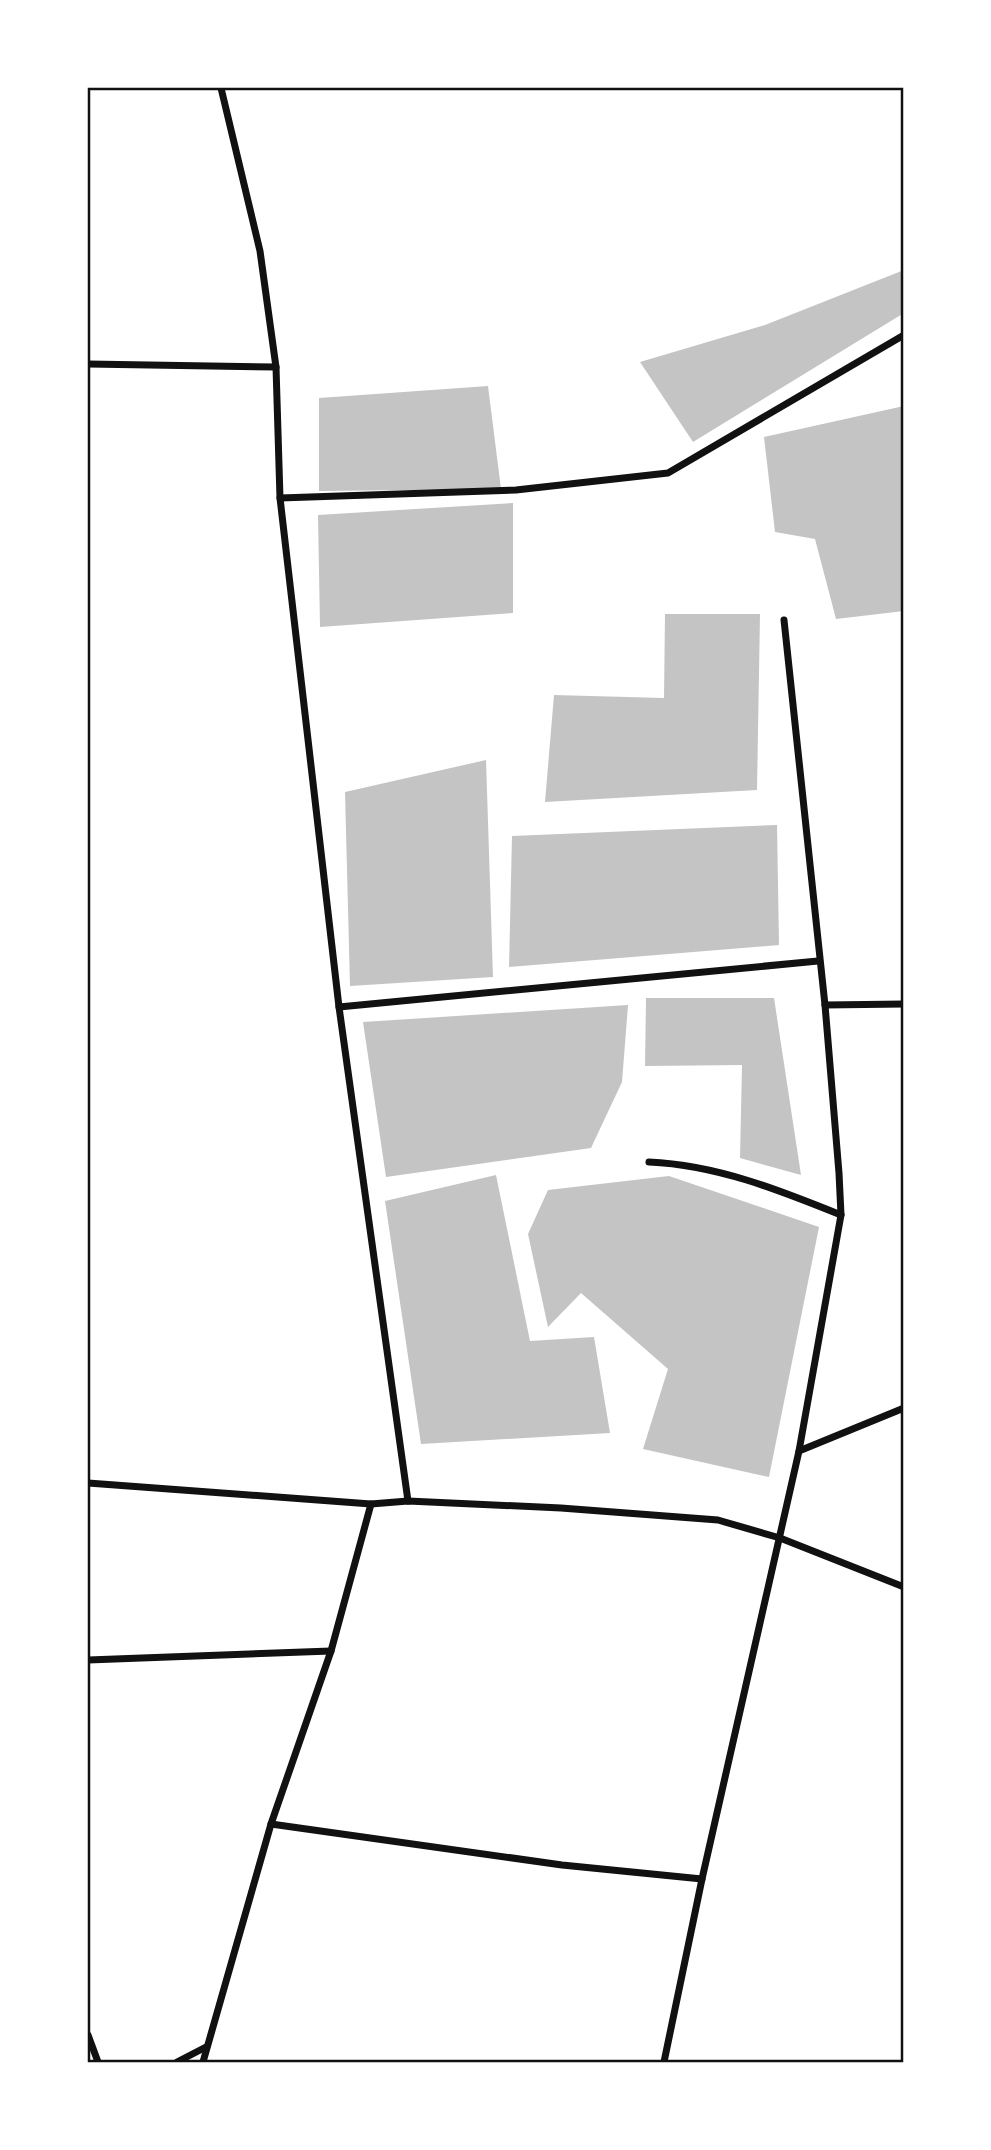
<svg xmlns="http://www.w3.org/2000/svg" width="991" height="2150" viewBox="0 0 991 2150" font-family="Overpass,sans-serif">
<rect width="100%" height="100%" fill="#fff"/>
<g fill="#c4c4c4">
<polygon points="904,270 904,313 693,442 640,362 765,325"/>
<polygon points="488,386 501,489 319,491 319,398"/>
<polygon points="904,406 904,611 836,619 815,539 775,532 764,437"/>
<polygon points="513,503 513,613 320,627 318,515"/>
<polygon points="665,614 760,614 757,790 545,802 554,695 664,698"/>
<polygon points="486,760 493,977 350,986 345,792"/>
<polygon points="777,825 779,945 509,967 512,836"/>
<polygon points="646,998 774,998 801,1175 740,1158 742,1065 645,1066"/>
<polygon points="628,1005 622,1082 591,1148 386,1177 363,1022"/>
<polygon points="496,1175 530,1341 594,1337 610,1433 421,1444 385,1201"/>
<polygon points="669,1176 819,1227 769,1477 643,1449 668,1369 581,1293 548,1327 528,1234 548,1190"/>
</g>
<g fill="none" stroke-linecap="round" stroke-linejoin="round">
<g stroke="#111" stroke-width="7">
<polyline points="221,88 260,251 276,367"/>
<polyline points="88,364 276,367 280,498 339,1007 408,1501"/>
<polyline points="280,498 516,490 668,473 904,335"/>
<polyline points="784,620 825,1005 839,1173 841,1215 799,1451"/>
<polyline points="825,1005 904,1004"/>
<polyline points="339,1007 818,961"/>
<path d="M 649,1162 C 717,1165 779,1190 841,1215"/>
<polyline points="88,1483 371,1504 408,1501 561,1508 718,1520 780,1538 904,1587"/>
<polyline points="88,1660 331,1651"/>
<polyline points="271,1824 562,1865 702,1879"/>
<polyline points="88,2035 98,2062"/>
<polyline points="177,2062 206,2047"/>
<polyline points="203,2062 271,1824 331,1651 371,1504"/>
<polyline points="664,2062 702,1879 799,1451 904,1408"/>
</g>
</g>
<rect width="991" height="2150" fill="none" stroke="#ffffff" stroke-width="178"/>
<rect x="89" y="89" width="813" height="1972" fill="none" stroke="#111" stroke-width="2.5"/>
</svg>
